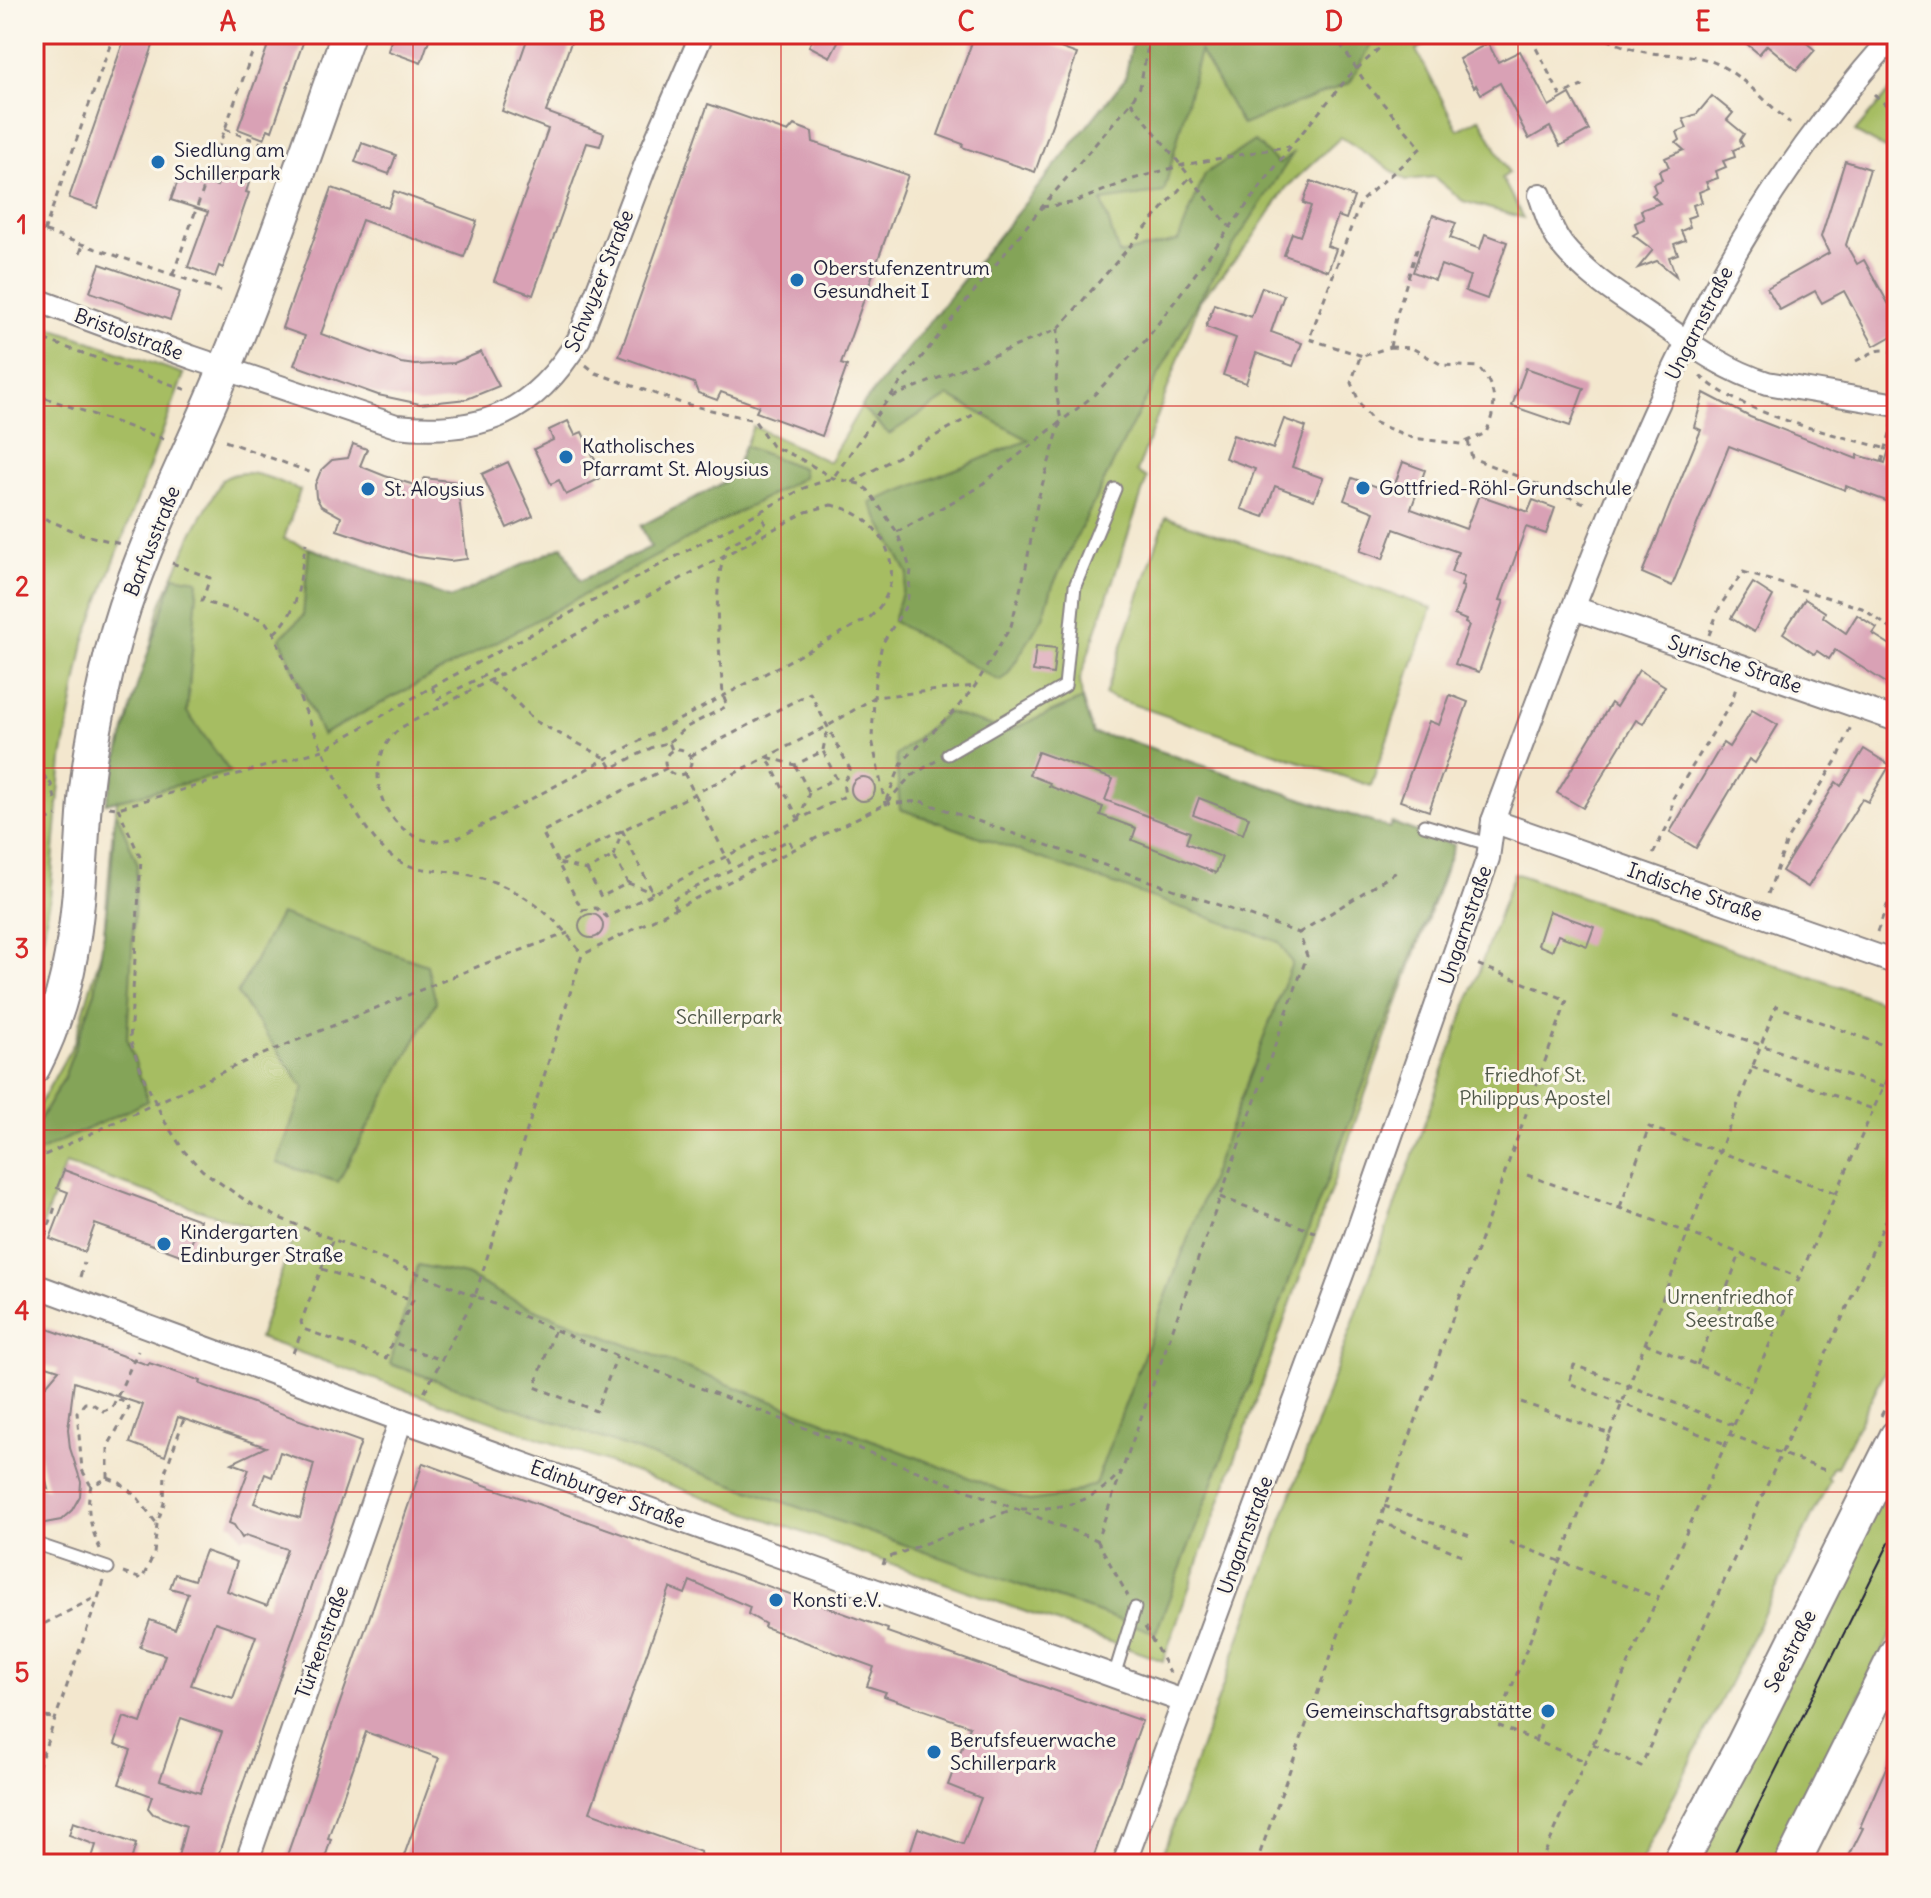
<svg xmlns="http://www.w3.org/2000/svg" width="1931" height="1898" viewBox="0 0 1931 1898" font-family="Delius,sans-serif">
<rect width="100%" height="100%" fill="#fbf7ec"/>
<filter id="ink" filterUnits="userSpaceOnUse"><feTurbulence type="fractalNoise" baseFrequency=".0125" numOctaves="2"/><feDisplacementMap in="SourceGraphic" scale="16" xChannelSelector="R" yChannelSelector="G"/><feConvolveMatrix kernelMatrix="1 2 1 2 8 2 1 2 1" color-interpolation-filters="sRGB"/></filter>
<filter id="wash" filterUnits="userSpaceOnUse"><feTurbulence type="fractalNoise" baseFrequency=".006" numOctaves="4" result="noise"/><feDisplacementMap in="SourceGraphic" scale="32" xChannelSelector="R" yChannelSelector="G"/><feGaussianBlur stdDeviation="1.8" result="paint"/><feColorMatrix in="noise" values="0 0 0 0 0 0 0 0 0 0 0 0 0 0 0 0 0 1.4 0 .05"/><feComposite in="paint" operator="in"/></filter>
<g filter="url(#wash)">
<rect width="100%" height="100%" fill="#f3e7ce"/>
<g fill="#a6bd62" stroke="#64704e" stroke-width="2">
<path d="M 1134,34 L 1444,34 L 1416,50 L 1458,130 L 1480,118 L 1509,173 L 1502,178 L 1523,218 L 1463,201 L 1434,177 L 1406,180 L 1341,137 L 1286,188 L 1250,242 L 1200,300 L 1137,472 L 1147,478 L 1080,679 L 1082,699 L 1093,734 L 1121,738 L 1389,828 L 1392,823 L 1454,845 L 1163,1661 L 259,1338 L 292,1241 L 65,1164 L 35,1247 L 34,1114 L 75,1041 L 103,945 L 113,827 L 126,747 L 160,606 L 193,532 L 222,480 C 247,463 276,481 300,490 L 284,539 L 451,598 L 563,546 L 580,581 L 651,547 L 641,526 L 726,482 L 733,475 L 753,426 L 829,462 L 861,407 L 1125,79 Z"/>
<polygon points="1897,82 1897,155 1855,132"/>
<polygon points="34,322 184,374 84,642 62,759 50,898 34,987"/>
<polygon points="1166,517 1432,608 1371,786 1105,695"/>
<polygon points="1514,873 1897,1007 1897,1347 1837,1467 1833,1466 1827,1478 1830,1480 1826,1488 1640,1864 1159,1864"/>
<polygon points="1897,1456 1897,1622 1776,1864 1695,1864"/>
</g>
<g fill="#84a458" stroke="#53634a" stroke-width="2">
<polygon points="1134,34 1377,34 1350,83 1242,125 1200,51 1164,192 1102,201 1119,254 1178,241 1205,174 1254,141 1279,164 1294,152 1199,299 1130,429 1053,585 1043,617 1008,674 1000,681 893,621 908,574 870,503 1029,440 949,396 889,434 861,407 1125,79"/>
<polygon points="744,446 802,468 804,477 322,735 280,638 303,616 309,548 451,598 563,546 580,581 651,547 641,526 725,482 733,475"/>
<polygon points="174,576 198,580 187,712 230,772 106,803 136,689"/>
<polygon points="1082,699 1093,734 1121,738 1389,828 1392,823 1454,845 1156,1633 390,1364 418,1265 466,1275 517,1302 1029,1501 1064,1496 1095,1484 1292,963 1279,942 900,809 896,756 947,712 1008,731"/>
<polygon points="117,814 137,862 127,1038 148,1101 34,1154 34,1129 63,1080 95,992 110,892 115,815"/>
<polygon points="280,914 427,965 436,1002 338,1182 277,1163 304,1088 237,994"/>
</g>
<g id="blocks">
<g fill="#d9a1b5" fill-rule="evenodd">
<polygon points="126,34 157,34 97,208 69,198"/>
<polygon points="272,34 306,34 272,131 268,129 264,139 238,129"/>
<polygon points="393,34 431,34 421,63 388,51"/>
<polygon points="529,34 574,34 546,112 604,133 600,146 587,143 533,295 494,281 548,129 502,111"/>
<polygon points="815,34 842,34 830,57 809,46"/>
<polygon points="975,34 1022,34 1077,54 1035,172 962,147 963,144 938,135"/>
<polygon points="1735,34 1796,34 1815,50 1797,70 1767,45 1759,54"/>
<polygon points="1488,43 1498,62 1520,51 1549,106 1570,94 1589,130 1560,146 1550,127 1529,139 1500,83 1481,94 1476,85 1474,87 1459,59"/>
<polygon points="1712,96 1733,113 1727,120 1744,134 1740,140 1743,146 1733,150 1735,157 1723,161 1726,167 1716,171 1718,178 1706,182 1709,188 1699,192 1702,202 1693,205 1696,215 1687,218 1690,227 1681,231 1685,240 1674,244 1678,254 1669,257 1676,276 1657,261 1638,268 1653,250 1633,235 1638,232 1635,223 1644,219 1641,210 1660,203 1652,195 1656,192 1653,184 1662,180 1659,171 1669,167 1665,158 1684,150 1676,143 1680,140 1677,132 1687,128 1683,119 1697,114"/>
<polygon points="708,104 788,132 794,125 812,132 813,142 908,175 841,364 847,366 822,436 756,412 759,406 721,392 717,400 698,393 694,383 619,356"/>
<polygon points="362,143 396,155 389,174 355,162"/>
<polygon points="1845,161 1870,169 1846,245 1857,264 1864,260 1897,319 1897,333 1874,346 1844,291 1822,303 1815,291 1780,310 1767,288 1829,253 1821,237"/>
<polygon points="222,173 249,183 246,192 249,193 223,268 219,266 215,277 188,267 208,212 171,200 179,178 183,180 185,176 217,186"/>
<polygon points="1311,181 1354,197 1346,219 1338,216 1327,246 1336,249 1328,271 1284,255 1292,233 1300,236 1311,206 1303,203"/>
<polygon points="332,188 388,208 394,191 477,221 464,257 362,220 321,334 401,363 415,365 454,363 481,352 499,386 467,399 420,404 378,395 294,365 305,336 282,328"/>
<polygon points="1433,215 1456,223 1450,238 1480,249 1485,234 1507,242 1487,299 1465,291 1470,276 1441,265 1435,280 1413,272"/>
<polygon points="100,264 180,292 170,320 90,292"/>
<polygon points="1262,287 1284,295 1271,332 1302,343 1293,366 1256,353 1246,383 1223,375 1236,338 1206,327 1214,304 1251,317"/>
<polygon points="1526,368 1584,388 1570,426 1512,406"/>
<polygon points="1704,393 1750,417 1857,459 1858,455 1885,463 1893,436 1897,436 1897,505 1846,486 1845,490 1729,446 1672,586 1642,573 1701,430 1694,427"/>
<polygon points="1284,419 1306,427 1292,467 1323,478 1314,500 1275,486 1264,517 1241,509 1255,469 1225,458 1233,435 1273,449"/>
<polygon points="568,421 575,435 582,432 596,462 592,464 599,479 566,495 559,480 551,484 534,449 553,440 549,430"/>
<polygon points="353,444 367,449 360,466 385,476 421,487 424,478 457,482 467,559 450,561 418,557 337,530 341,517 321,506 316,497 315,485 321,470 332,460 348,458"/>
<polygon points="508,462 533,516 507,528 482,474"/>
<polygon points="1403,462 1425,470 1411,509 1466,529 1479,495 1528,512 1533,500 1555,508 1546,534 1526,527 1500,600 1504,601 1479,672 1455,664 1469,625 1465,623 1466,620 1454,615 1464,587 1461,586 1464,577 1451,572 1458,552 1394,529 1383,559 1360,551 1374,512 1344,500 1352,478 1392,492"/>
<polygon points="1753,583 1773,596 1754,632 1731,618"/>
<polygon points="1805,599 1825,612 1823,617 1846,633 1857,615 1877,628 1873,634 1897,649 1897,690 1835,650 1829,659 1817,651 1814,654 1783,633"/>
<polygon points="1036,646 1056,648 1053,674 1033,671"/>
<polygon points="1639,670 1665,686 1643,724 1636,720 1583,808 1557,793 1611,703 1616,707"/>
<polygon points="1450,695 1468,702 1429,811 1400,801 1429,721 1439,725"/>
<polygon points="1752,710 1778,725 1755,763 1749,759 1696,848 1670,832 1723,743 1729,747"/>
<polygon points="1864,749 1890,765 1868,802 1862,799 1808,887 1782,871 1836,782 1841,786"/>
<polygon points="1038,752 1113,779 1105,800 1190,832 1186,843 1222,857 1216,873 1132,840 1136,828 1100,815 1103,807 1049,786 1050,783 1029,775"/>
<circle cx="863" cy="789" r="12"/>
<polygon points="1199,798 1249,817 1243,834 1193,815"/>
<polygon points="1549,911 1594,927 1587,946 1558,935 1552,951 1538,945"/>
<circle cx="591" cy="926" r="12"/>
<polygon points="64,1170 200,1220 186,1257 95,1224 85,1252 50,1239 68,1192 57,1188"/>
<path d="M 34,1324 L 148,1365 L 149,1363 L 164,1368 L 201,1381 L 200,1384 L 361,1442 L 215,1864 L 176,1864 L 186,1826 L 153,1814 L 148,1808 L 152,1796 L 119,1784 L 131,1750 L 115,1744 L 124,1717 L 141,1723 L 165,1655 L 140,1647 L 150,1620 L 175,1629 L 188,1593 L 170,1588 L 175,1574 L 194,1580 L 205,1551 L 237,1562 L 227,1591 L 267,1606 L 287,1549 L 246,1535 L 242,1538 L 234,1525 L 229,1523 L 249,1469 L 232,1463 L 266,1447 L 178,1417 L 165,1456 L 130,1443 L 143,1405 L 74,1382 L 68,1429 L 70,1448 L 81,1482 L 80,1496 L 72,1510 L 61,1520 L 34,1525 L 34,1483 L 48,1489 L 38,1450 L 34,1412 L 36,1412 L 42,1390 L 59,1370 L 34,1362 ZM 280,1452 L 314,1464 L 300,1518 L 254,1503 L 265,1474 L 272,1477 ZM 215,1622 L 256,1636 L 233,1699 L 191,1685 ZM 181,1718 L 222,1732 L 200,1793 L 160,1780 Z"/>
<polygon points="423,1463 888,1629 887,1632 1142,1721 1091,1864 906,1864 918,1828 963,1844 981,1798 948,1785 970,1726 884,1696 886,1692 867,1686 874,1667 764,1627 765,1624 748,1614 750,1607 690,1581 685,1594 670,1588 590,1812 701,1852 696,1864 401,1864 439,1758 366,1732 328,1838 331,1839 323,1864 284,1864"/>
<polygon points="1897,1743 1897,1859 1890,1855 1886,1864 1845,1864 1863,1828 1860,1827"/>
<polygon points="73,1822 136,1844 130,1864 90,1864 96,1845 69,1835"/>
</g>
</g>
</g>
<g filter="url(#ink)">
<use href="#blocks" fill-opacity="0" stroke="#8a8484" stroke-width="2"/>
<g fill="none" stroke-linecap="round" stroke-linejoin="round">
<g stroke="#8a8484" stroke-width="15">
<g id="lane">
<polyline points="948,754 1065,686 1075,586 1115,489"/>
<polyline points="1424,825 1488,844"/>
<polyline points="34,1543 108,1568"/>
<polyline points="1114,1676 1135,1608"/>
</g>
</g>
<g stroke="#8a8484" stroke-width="26">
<g id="street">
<path d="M 1540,195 C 1546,213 1551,230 1562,245 C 1590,280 1629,301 1664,326 C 1697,349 1728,371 1767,383 L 1897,405"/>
<path d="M 34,299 L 191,357 L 396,426 C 481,435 534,414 579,339 L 647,161 L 702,34"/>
<polyline points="1574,608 1897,720"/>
<polyline points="1493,821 1897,963"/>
<polyline points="34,1285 401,1420 1183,1701"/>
<polyline points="246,1864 401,1420"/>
<path d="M 1124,1864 L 1352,1247 L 1488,858 L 1493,821 L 1501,799 C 1562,638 1619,476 1697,323 C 1749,219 1818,121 1895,34"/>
</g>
</g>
<g stroke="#8a8484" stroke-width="36">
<path id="secondary" d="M 34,1067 C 77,983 78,907 84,815 C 87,762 99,706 111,654 C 135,555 187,462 225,368 C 270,258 308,146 348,34"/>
</g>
<g stroke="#8a8484" stroke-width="38">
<g id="primary">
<polyline points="1679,1864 1744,1744 1897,1437"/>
<polyline points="1792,1864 1897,1653"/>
</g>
</g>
<g stroke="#8a8484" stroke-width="3" stroke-dasharray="6 6" stroke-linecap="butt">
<polyline points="1334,34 1365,82 1421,148 1361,201 1309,339 1363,356"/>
<polyline points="1548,34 1533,42 1560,95 1582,86 1588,90"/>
<path d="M 1596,34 C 1615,44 1640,53 1662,54 C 1679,55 1694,55 1711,61 C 1738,71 1768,104 1790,123"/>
<polyline points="1852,34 1855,37"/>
<polyline points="1874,94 1897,115"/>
<polyline points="1131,102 1229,226"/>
<polyline points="225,129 274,148"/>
<polyline points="1042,207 1072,203 1133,179 1183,165 1289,146"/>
<polyline points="34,228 221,291"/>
<polyline points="44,232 114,34"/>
<polyline points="80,253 83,245"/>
<polyline points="173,274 259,34"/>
<polyline points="39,324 34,336 187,390"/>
<path d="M 1390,347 L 1412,348 L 1442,365 L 1478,367 C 1498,390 1497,405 1486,433 L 1461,444 L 1413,438 L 1375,423 L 1362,408 L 1351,383 L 1360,357 Z"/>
<polyline points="1390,347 1396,317 1418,246"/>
<path d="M 1856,361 C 1870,354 1884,343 1897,356"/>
<polyline points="586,365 596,373 681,403 754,420 772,446 797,457 833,478 860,484 868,490 897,532 911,570 907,604 882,644 875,679 872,739 885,804"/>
<path d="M 1700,376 C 1750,419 1835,433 1897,452"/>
<polyline points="34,394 164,439"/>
<polyline points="892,397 1058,329 1191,176"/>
<polyline points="225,441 312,473"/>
<polyline points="1468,441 1472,458 1584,503"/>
<polyline points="1882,462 1893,423"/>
<polyline points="852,482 982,410"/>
<path d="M 831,505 C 886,514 914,580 869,618 L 460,837 C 451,839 439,842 429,841 C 379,831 358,760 402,727 L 806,512 Z"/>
<polyline points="34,514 81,534 121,544"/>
<polyline points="897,532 976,489 1093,396 1145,341 1291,146 1350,75 1395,34"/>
<path d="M 172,563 L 210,578 L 202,601 L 264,620 L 274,633 C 295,687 348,826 394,858 C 415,872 435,869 459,873 C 510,880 555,912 582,955"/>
<path d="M 274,633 C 302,611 299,575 306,543"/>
<polyline points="1709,635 1720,606 1743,572 1862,608 1890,628 1897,616"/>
<polyline points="490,682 507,693 535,721 606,758 612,768 653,747 669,742 672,750"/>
<polyline points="432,687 438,699 497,669 501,675"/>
<path d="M 669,742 L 685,728 L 727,706 L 723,695 C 720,646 710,593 727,546 L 766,525 L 760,512"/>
<circle cx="678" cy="762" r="13"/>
<polyline points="823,750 828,726"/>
<polyline points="34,764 51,784 57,805"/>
<polyline points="795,765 809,792 836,778 823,751 795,765 767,757 798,818"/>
<polyline points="667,768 542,832 582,910 596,908 607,917 845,796 843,782 851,771 810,693 690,756"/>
<polyline points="684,773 732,868"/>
<polyline points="35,788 47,778"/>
<polyline points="886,800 903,761 957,708 975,686 1011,626 1026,567 1038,499 1061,421 1056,390 1058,329"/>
<polyline points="885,804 920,801 1299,933 1307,956 1097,1540 617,1356 475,1296 582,955 885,804 911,776 936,761"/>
<polyline points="109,807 118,808 323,750 432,687 804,488 833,478 888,399 1042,207 1131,102 1140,87 1150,34"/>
<polyline points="118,808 141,859 130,1040 145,1081 165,1122 184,1151 202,1170 223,1185 251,1204 282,1219 475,1296 422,1397"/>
<polyline points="799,820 809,793"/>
<polyline points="34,826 57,816"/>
<polyline points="622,830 653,893"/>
<polyline points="1653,854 1672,817 1672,800 1731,703 1736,688"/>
<polyline points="614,856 622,830"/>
<polyline points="587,870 601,897 628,883 614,856 587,870 558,863 828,726 875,697 975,686"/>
<polyline points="628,883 653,893"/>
<polyline points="1768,894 1788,838 1839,756 1851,726"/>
<polyline points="676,909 671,900 679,896 789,840 793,849"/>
<polyline points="1877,932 1897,879"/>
<polyline points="1299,933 1398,871"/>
<polyline points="1674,1015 1897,1092"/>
<polyline points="1752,1067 1873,1109"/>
<polyline points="34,1160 244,1062 484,964 568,933"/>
<polyline points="1527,1175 1687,1232 1798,1277"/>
<polyline points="1220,1197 1320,1234"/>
<polyline points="1620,1207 1649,1127 1836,1193"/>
<polyline points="332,1241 301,1322 303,1329 386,1358 392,1342 441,1360"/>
<polyline points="34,1257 41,1250 56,1204"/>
<polyline points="322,1269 413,1300 392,1342"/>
<polyline points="80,1277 84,1263"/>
<polyline points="554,1331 535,1387 596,1411 617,1356"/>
<polyline points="1645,1343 1748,1386"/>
<polyline points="293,1353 302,1331"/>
<polyline points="1697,1365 1740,1254"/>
<polyline points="1521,1402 1610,1434 1497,1725 1585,1761"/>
<polyline points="1881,1416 1897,1384"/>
<polyline points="1610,1434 1776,1006 1897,1050"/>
<polyline points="1729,1434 1830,1472"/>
<polyline points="1723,1443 1569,1383 1574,1365 1733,1425"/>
<polyline points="108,1478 108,1446 129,1408 128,1405 117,1398"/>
<polyline points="91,1486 82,1470 77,1412 85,1403 91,1403 103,1411 112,1408 138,1351"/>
<polyline points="1384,1506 1470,1536"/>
<path d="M 1021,1509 C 1061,1509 1094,1504 1121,1471"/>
<polyline points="1379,1521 1462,1555"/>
<polyline points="1097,1540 1128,1596"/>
<polyline points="1509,1542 1655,1597"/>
<path d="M 100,1549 C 91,1528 85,1508 91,1486 L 108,1478 L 120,1483 L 137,1497 L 157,1524"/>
<polyline points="883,1565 885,1559 1013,1509"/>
<polyline points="123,1573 142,1579 154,1554 157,1524 164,1503 165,1472 184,1419"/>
<polyline points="1145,1627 1170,1673"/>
<polyline points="34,1629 98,1596"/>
<polyline points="34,1716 54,1718"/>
<polyline points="1535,1741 1547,1708"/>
<polyline points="1593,1744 1641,1766 1897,1196"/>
<polyline points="34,1779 104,1581"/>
<polyline points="1256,1864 1567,1000 1474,963"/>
<polyline points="1368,1864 1373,1864"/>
<polyline points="1540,1864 1897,1056"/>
</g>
<use href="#lane" stroke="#fff" stroke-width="11"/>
<use href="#street" stroke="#fff" stroke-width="22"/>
<use href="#secondary" stroke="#fff" stroke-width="32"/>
<use href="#primary" stroke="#fff" stroke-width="34"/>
<polyline stroke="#22223b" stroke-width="2" points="1729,1864 1897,1527"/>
</g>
</g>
<path fill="none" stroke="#d62828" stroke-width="2" stroke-opacity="0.55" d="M 413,34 L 413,1864M 781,34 L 781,1864M 1150,34 L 1150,1864M 1518,34 L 1518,1864M 34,406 L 1897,406M 34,768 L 1897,768M 34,1130 L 1897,1130M 34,1492 L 1897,1492"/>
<g fill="#1f6fb2" stroke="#fbf7ec" stroke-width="3">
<circle cx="158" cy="162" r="8"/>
<circle cx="797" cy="280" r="8"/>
<circle cx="566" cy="457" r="8"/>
<circle cx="1363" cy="488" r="8"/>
<circle cx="368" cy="489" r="8"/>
<circle cx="164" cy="1244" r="8"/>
<circle cx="776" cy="1600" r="8"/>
<circle cx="1548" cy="1711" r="8"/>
<circle cx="934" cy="1752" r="8"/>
</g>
<g text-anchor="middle" stroke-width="6" stroke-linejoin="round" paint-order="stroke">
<g font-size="20" fill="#22223b" stroke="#fbf7ec" text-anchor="start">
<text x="174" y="157">Siedlung am<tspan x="174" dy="23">Schillerpark</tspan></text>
<text x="813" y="275">Oberstufenzentrum<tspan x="813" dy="23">Gesundheit I</tspan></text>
<text x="582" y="453">Katholisches<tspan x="582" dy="23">Pfarramt St. Aloysius</tspan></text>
<text x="1379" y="495">Gottfried-Röhl-Grundschule</text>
<text x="384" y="496">St. Aloysius</text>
<text x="180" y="1239">Kindergarten<tspan x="180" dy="23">Edinburger Straße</tspan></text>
<text x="792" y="1607">Konsti e.V.</text>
<text x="1532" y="1718" text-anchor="end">Gemeinschaftsgrabstätte</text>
<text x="950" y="1747">Berufsfeuerwache<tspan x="950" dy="23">Schillerpark</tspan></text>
</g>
<g font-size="20" fill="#22223b" stroke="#fbf7ec">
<text transform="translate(599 281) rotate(-68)" y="7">Schwyzer Straße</text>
<text transform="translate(1699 323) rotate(-63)" y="7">Ungarnstraße</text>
<text transform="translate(129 334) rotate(20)" y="7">Bristolstraße</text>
<text transform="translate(152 541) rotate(-68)" y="7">Barfusstraße</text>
<text transform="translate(1735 664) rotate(19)" y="7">Syrische Straße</text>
<text transform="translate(1695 892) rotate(19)" y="7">Indische Straße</text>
<text transform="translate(1465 925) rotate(-71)" y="7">Ungarnstraße</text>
<text transform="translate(608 1494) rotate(20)" y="7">Edinburger Straße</text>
<text transform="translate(1245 1535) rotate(-70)" y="7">Ungarnstraße</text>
<text transform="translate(322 1642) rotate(-70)" y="7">Türkenstraße</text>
<text transform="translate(1790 1651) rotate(-63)" y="7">Seestraße</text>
</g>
<g font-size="20" fill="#505849" stroke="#fbf7ec">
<text x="729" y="1024">Schillerpark</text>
<text x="1535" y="1082">Friedhof St.<tspan x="1535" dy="23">Philippus Apostel</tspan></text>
<text x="1730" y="1304">Urnenfriedhof<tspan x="1730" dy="23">Seestraße</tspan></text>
</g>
</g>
<rect width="1931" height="1898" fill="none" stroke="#fbf7ec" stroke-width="88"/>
<rect x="44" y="44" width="1843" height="1810" fill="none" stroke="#d62828" stroke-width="3"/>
<g font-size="26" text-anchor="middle" font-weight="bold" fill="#d62828">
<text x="228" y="31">A</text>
<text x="597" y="31">B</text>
<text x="966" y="31">C</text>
<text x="1334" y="31">D</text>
<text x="1703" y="31">E</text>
<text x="22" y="234">1</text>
<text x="22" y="596">2</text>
<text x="22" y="958">3</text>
<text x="22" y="1320">4</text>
<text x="22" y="1682">5</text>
</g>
</svg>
